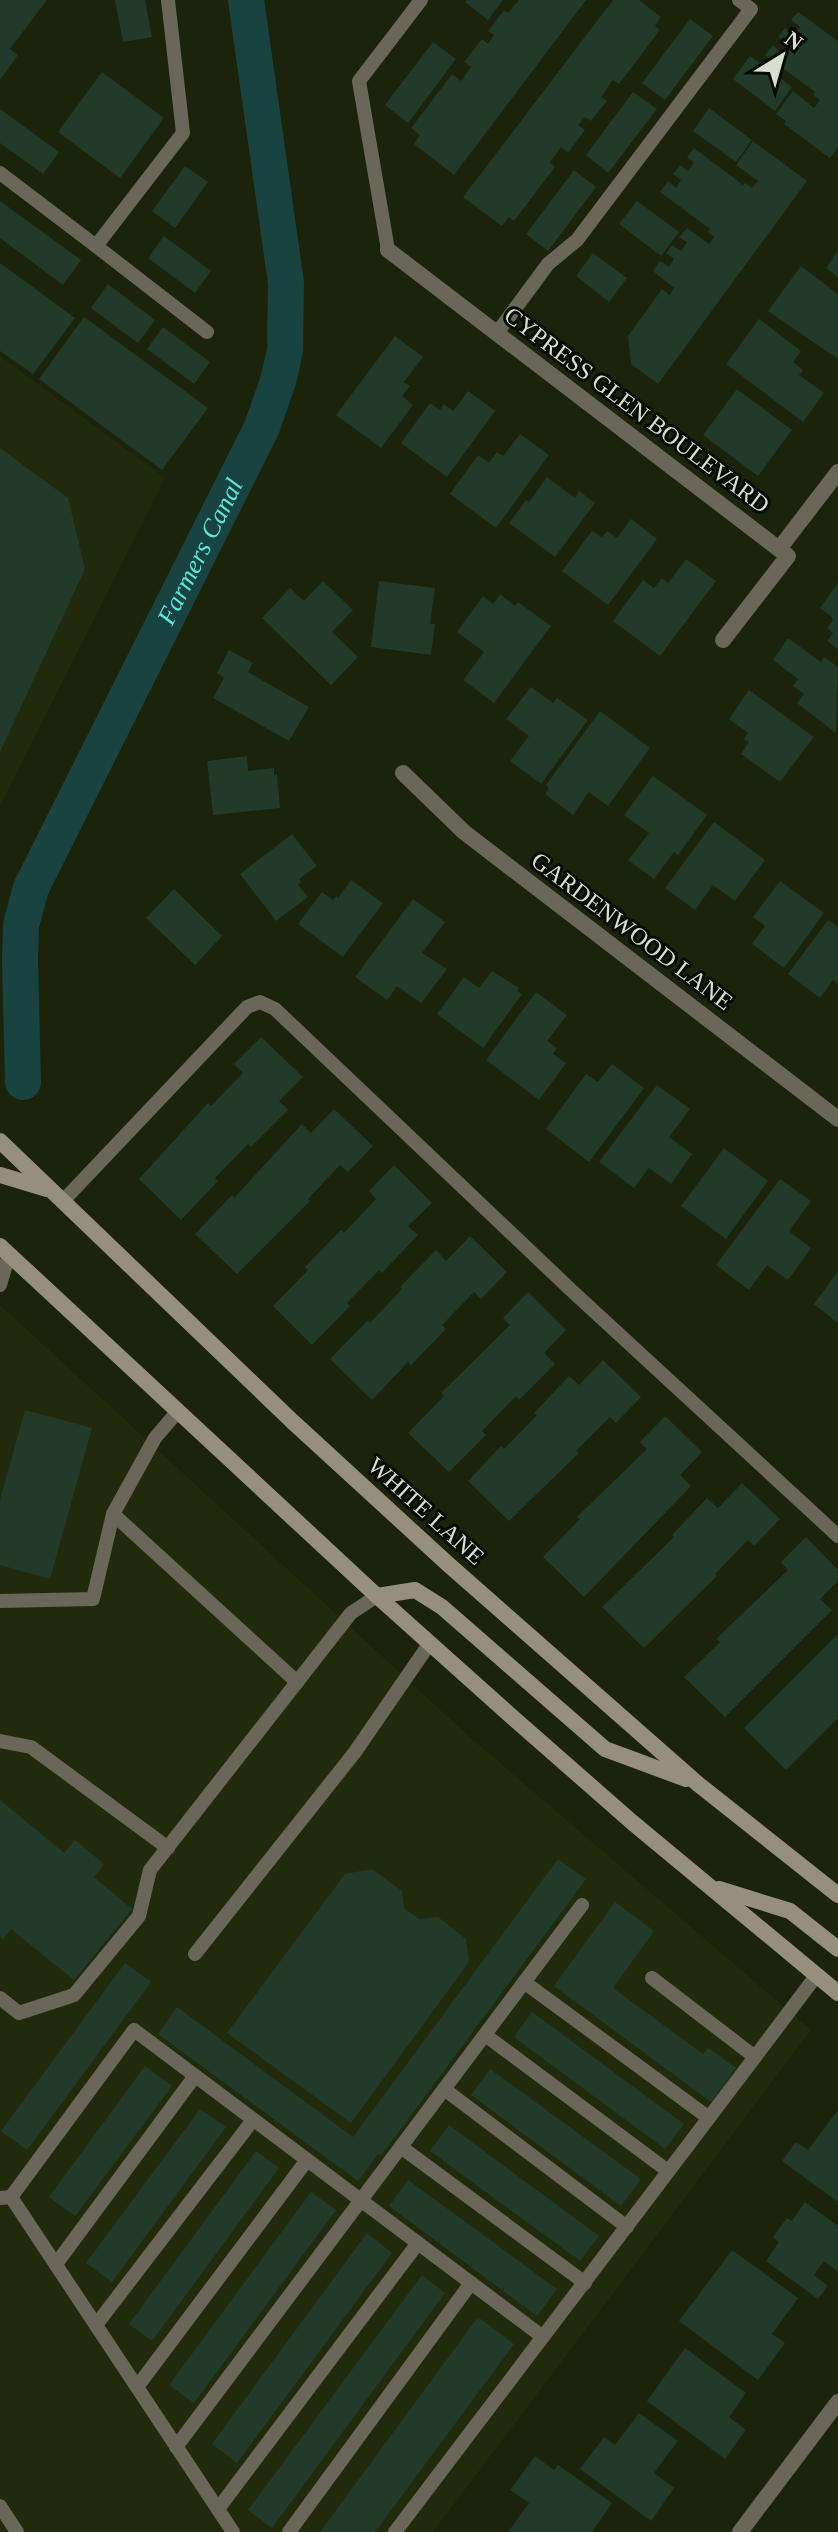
<svg xmlns="http://www.w3.org/2000/svg" width="838" height="2532" viewBox="0 0 838 2532" font-family="Georgia,serif">
<rect width="100%" height="100%" fill="#1b230b"/>
<g fill="#212b0c">
<polygon points="0,356 165,478 0,806"/>
<polygon points="0,1305 472,1739 811,2030 433,2532 0,2532"/>
</g>
<g fill="none" stroke-linecap="round" stroke-linejoin="round">
<path stroke="#184340" stroke-width="36" id="s1" d="M 23,1082 L 20,960 L 21,925 L 31,888 L 262,427 L 278,381 L 285,351 L 286,283 L 246,0"/>
</g>
<g fill="#213a2a">
<polygon points="0,0 47,0 10,49 18,55 0,80"/>
<polygon points="115,0 145,0 152,37 123,42"/>
<polygon points="467,0 503,0 488,20 465,2"/>
<polygon points="519,0 586,0 454,175 414,144 420,135 411,128 452,74 461,81 471,67 464,62 482,39 488,44 494,35 488,31 504,10 508,13"/>
<polygon points="613,0 639,0 661,17 655,26 660,30 619,84 613,80 601,97 607,101 591,121 585,117 578,125 585,130 568,153 561,147 550,162 555,167 514,221 509,217 502,226 463,197"/>
<polygon points="798,12 838,41 838,148 830,158 784,124 786,121 776,114 793,91 814,108 820,100 813,95 815,92 765,55 773,45 781,52 787,44 778,37 785,28 794,35 800,27 791,20"/>
<polygon points="690,19 713,36 665,100 642,83"/>
<polygon points="433,42 456,59 408,123 385,105"/>
<polygon points="750,56 792,87 775,111 733,79"/>
<polygon points="102,72 164,118 120,178 58,132"/>
<polygon points="633,92 657,109 608,173 586,155"/>
<polygon points="709,108 752,140 736,162 693,131"/>
<polygon points="0,109 59,152 43,174 0,143"/>
<polygon points="753,141 807,181 658,384 631,364 628,336 662,289 670,295 674,288 653,271 660,261 669,267 674,259 666,253 672,245 681,251 687,242 679,237 687,228 709,244 714,237 708,232 710,229 660,192 668,181 676,188 681,180 673,174 680,165 688,171 694,163 687,157 694,148 743,185 745,183 752,188 758,181 736,165"/>
<polygon points="185,166 208,182 175,228 152,211"/>
<polygon points="574,170 596,187 548,251 526,234"/>
<polygon points="0,201 81,260 63,285 0,238"/>
<polygon points="637,201 679,232 661,256 619,224"/>
<polygon points="164,236 211,271 195,293 148,258"/>
<polygon points="838,251 838,277 826,268"/>
<polygon points="593,253 627,278 609,302 576,276"/>
<polygon points="0,263 75,318 33,374 0,351"/>
<polygon points="801,266 838,294 838,359 768,311"/>
<polygon points="108,284 155,320 138,343 91,308"/>
<polygon points="84,317 208,408 162,470 39,379"/>
<polygon points="759,319 801,351 793,362 803,370 799,375 824,393 803,422 726,364"/>
<polygon points="163,327 210,362 194,384 147,349"/>
<polygon points="395,336 423,357 404,382 410,386 402,396 413,405 381,448 336,415"/>
<polygon points="737,389 792,430 758,476 703,435"/>
<polygon points="468,391 495,411 447,477 401,443 430,403 440,410 444,404 453,411"/>
<polygon points="520,434 549,455 496,528 450,494 478,455 489,463 497,452 503,456"/>
<polygon points="0,448 68,498 85,569 0,752"/>
<polygon points="547,477 575,498 579,491 595,503 555,557 509,523 526,500 529,502"/>
<polygon points="631,519 657,539 608,605 562,571 592,531 602,537 607,531 617,538"/>
<polygon points="686,559 716,581 660,656 613,621 643,580 654,588 662,578 668,583"/>
<polygon points="323,581 353,610 332,632 358,657 331,685 262,618 290,588 304,601"/>
<polygon points="379,581 435,588 430,624 435,624 431,655 371,647"/>
<polygon points="838,583 838,649 827,641 833,633 827,628 834,619 820,608"/>
<polygon points="500,594 515,606 518,602 551,626 494,703 463,680 484,652 457,632 483,596 493,604"/>
<polygon points="788,638 821,662 824,657 838,667 836,733 797,703 804,694 793,686 798,679 773,660"/>
<polygon points="229,650 253,663 248,672 309,707 289,741 213,698 224,678 217,673"/>
<polygon points="531,687 553,703 557,698 588,720 541,784 510,761 529,736 506,719"/>
<polygon points="749,690 814,737 780,782 741,754 749,742 744,739 748,733 729,719"/>
<polygon points="600,711 650,748 608,806 589,792 573,815 545,794 549,788 546,785"/>
<polygon points="247,756 248,771 274,768 274,775 277,774 280,808 213,815 207,761"/>
<polygon points="653,776 707,815 678,855 674,852 654,879 628,860 649,833 624,815"/>
<polygon points="714,822 765,860 735,901 713,885 695,910 665,888"/>
<polygon points="292,834 317,866 299,879 301,882 298,885 308,897 276,921 240,874"/>
<polygon points="351,880 383,903 343,957 298,924 322,892 333,900 336,896 338,898"/>
<polygon points="780,881 824,913 784,968 752,944 765,926 753,917"/>
<polygon points="174,889 222,936 195,965 146,918"/>
<polygon points="413,899 445,922 422,953 447,969 421,1003 397,986 387,1000 355,977"/>
<polygon points="828,920 838,927 838,984 833,980 820,998 788,974"/>
<polygon points="492,971 519,988 517,991 522,994 483,1048 437,1014 464,977 479,988"/>
<polygon points="536,992 567,1015 547,1041 557,1048 553,1054 566,1063 539,1100 486,1060"/>
<polygon points="261,1037 303,1077 279,1101 288,1110 251,1147 248,1144 215,1178 218,1181 181,1220 139,1179 208,1103 211,1106 243,1073 234,1064"/>
<polygon points="612,1064 644,1088 589,1162 546,1129 586,1074 598,1082"/>
<polygon points="657,1085 690,1109 669,1137 692,1154 671,1184 649,1168 634,1188 599,1162"/>
<polygon points="334,1109 373,1146 348,1172 340,1165 308,1199 310,1201 237,1274 195,1234 232,1195 234,1198 302,1124 311,1133"/>
<polygon points="724,1148 768,1181 726,1239 681,1206"/>
<polygon points="394,1165 432,1203 408,1226 418,1235 382,1273 379,1270 347,1303 350,1306 312,1345 273,1306 308,1270 305,1267 341,1230 344,1233 376,1199 369,1191"/>
<polygon points="780,1179 811,1201 789,1231 811,1248 788,1280 767,1265 749,1290 716,1265"/>
<polygon points="470,1236 507,1272 481,1299 474,1292 442,1325 446,1329 411,1365 408,1362 372,1400 330,1359 367,1321 370,1323 402,1289 400,1287 436,1250 446,1261"/>
<polygon points="838,1271 838,1323 814,1304"/>
<polygon points="528,1292 566,1330 544,1353 555,1364 519,1400 516,1396 482,1431 486,1435 449,1472 408,1433 444,1396 441,1393 510,1325 503,1318"/>
<polygon points="603,1360 641,1397 616,1423 610,1417 576,1451 579,1453 509,1521 468,1481 501,1446 504,1449 537,1415 534,1413 569,1376 579,1385"/>
<polygon points="25,1410 92,1428 50,1579 0,1565 0,1500"/>
<polygon points="665,1416 702,1452 680,1475 691,1486 584,1597 543,1557 580,1519 577,1517 647,1449 640,1442"/>
<polygon points="742,1483 780,1519 754,1546 748,1540 715,1574 717,1576 644,1648 602,1607 674,1537 672,1535 707,1498 718,1508"/>
<polygon points="806,1537 838,1570 838,1581 820,1599 832,1610 725,1717 684,1677 720,1642 716,1639 788,1570 781,1562"/>
<polygon points="838,1634 838,1718 786,1770 744,1728"/>
<polygon points="0,1800 64,1853 75,1840 104,1864 94,1877 132,1909 74,1980 11,1929 3,1940 0,1937"/>
<polygon points="558,1859 586,1879 381,2156 378,2154 358,2181 158,2034 177,2007 353,2137"/>
<polygon points="372,1869 402,1891 404,1908 419,1919 438,1917 466,1939 469,1962 351,2123 227,2033 345,1874"/>
<polygon points="615,1902 654,1931 613,1988 703,2054 708,2048 736,2068 711,2102 554,1986"/>
<polygon points="125,1963 151,1982 27,2150 1,2131"/>
<polygon points="532,2012 684,2124 665,2149 514,2037"/>
<polygon points="145,2066 172,2086 75,2216 49,2197"/>
<polygon points="490,2069 641,2179 621,2206 471,2095"/>
<polygon points="200,2109 226,2127 112,2282 86,2263"/>
<polygon points="838,2110 838,2202 782,2161 796,2142 808,2150"/>
<polygon points="449,2125 599,2236 580,2261 430,2151"/>
<polygon points="256,2151 279,2168 152,2341 129,2324"/>
<polygon points="408,2180 557,2289 537,2316 389,2206"/>
<polygon points="311,2192 336,2210 194,2403 169,2385"/>
<polygon points="805,2202 838,2226 838,2272 824,2261 814,2275 828,2286 818,2299 766,2261 779,2242 773,2237 787,2218 792,2221"/>
<polygon points="367,2233 392,2253 237,2463 212,2444"/>
<polygon points="732,2250 798,2298 772,2334 785,2343 758,2380 679,2321"/>
<polygon points="422,2275 445,2293 272,2528 248,2510"/>
<polygon points="478,2317 514,2344 375,2532 320,2532"/>
<polygon points="685,2348 746,2393 729,2417 746,2430 725,2459 647,2401"/>
<polygon points="639,2413 678,2441 654,2473 674,2488 651,2521 580,2469 604,2437 615,2445"/>
<polygon points="535,2456 554,2470 558,2465 612,2503 592,2532 508,2532 529,2503 510,2490"/>
</g>
<g fill="none" stroke-linecap="round" stroke-linejoin="round">
<g stroke="#6a665a" stroke-width="14">
<polyline points="0,173 96,246 183,133 168,0"/>
<polyline points="96,246 207,332"/>
<polyline points="388,250 359,81 421,0"/>
<polyline points="497,333 548,264 577,240 751,9 739,0"/>
<polyline points="63,1201 247,1007 260,1002 275,1009 571,1290 838,1536"/>
<polyline points="0,1285 9,1254"/>
<polyline points="113,1514 297,1682"/>
<polyline points="0,1601 93,1599 113,1514 155,1438 178,1411"/>
<polyline points="0,1741 31,1747 168,1848"/>
<polyline points="195,1954 355,1752 430,1643"/>
<polyline points="652,1978 755,2057 816,1976"/>
<polyline points="524,1982 709,2118"/>
<polyline points="0,1998 19,2013 74,1995 139,1916 150,1870 351,1613 377,1596"/>
<polyline points="485,2035 668,2171"/>
<polyline points="444,2089 627,2227"/>
<polyline points="401,2147 585,2283"/>
<polyline points="11,2197 134,2030 543,2337"/>
<polyline points="0,2198 11,2197 233,2532"/>
<polyline points="56,2264 195,2076"/>
<polyline points="96,2325 253,2120"/>
<polyline points="137,2387 307,2160"/>
<polyline points="176,2447 582,1905"/>
<polyline points="0,2506 17,2532"/>
<polyline points="218,2509 418,2243"/>
<polyline points="289,2532 471,2283"/>
<polyline points="395,2532 755,2057"/>
</g>
<g stroke="#6a665a" stroke-width="16">
<polyline points="388,250 788,556 723,640"/>
<polyline points="779,549 838,472"/>
<polyline points="403,773 464,832 838,1119"/>
<polyline points="740,2532 838,2402"/>
</g>
<g stroke="#958f7c" stroke-width="16">
<polyline points="0,1141 293,1422 449,1565 698,1784 838,1895"/>
<polyline points="0,1175 47,1189"/>
<polyline points="0,1246 377,1596 511,1716 633,1823 838,1993"/>
<polyline points="377,1596 415,1590 442,1607 605,1749 686,1779"/>
<polyline points="719,1889 790,1911 838,1949"/>
</g>
</g>
<g text-anchor="middle" stroke-width="6" stroke-linejoin="round" paint-order="stroke">
<g font-size="24" fill="#d9dfd0" stroke="#070b03">
<text transform="translate(637 410) rotate(37)" y="8">CYPRESS GLEN BOULEVARD</text>
<text transform="translate(632 931) rotate(37)" y="8">GARDENWOOD LANE</text>
<text transform="translate(426 1511) rotate(42)" y="8">WHITE LANE</text>
</g>
<g font-size="26" font-style="italic" fill="#5de6db" stroke="#070b03">
<text dy="9" stroke="none"><textPath href="#s1" startOffset="572">Farmers Canal</textPath></text>
</g>
</g>
<g transform="translate(782 56) rotate(37)" stroke="#070b03" stroke-width="6" paint-order="stroke">
<path d="M0-6L14 30L0 20L-14 30Z" fill="#d9dfd0"/>
<text y="-12" font-size="22" font-weight="bold" text-anchor="middle" fill="#d9dfd0">N</text>
</g>
</svg>
